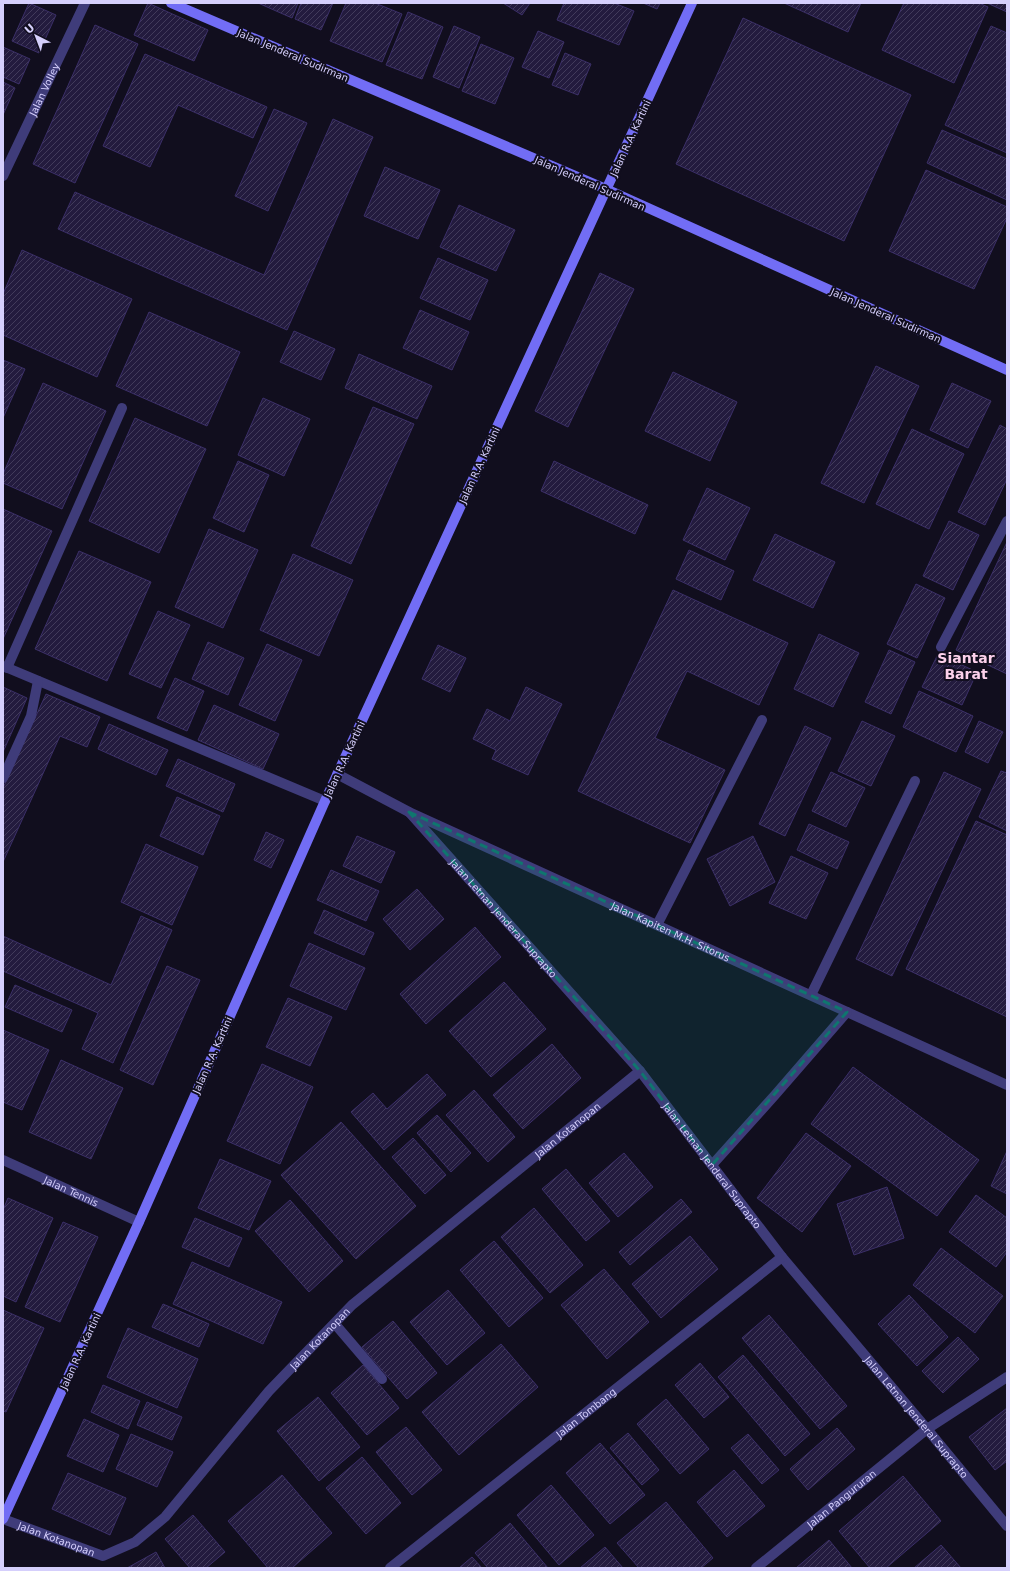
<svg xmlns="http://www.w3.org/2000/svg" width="1010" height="1571" viewBox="0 0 1010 1571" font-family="'DejaVu Sans',sans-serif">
<defs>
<pattern id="building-hatch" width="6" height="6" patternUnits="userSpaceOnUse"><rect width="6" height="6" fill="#231b3e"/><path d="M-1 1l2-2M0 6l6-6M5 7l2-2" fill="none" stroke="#423b5b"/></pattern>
</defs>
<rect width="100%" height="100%" fill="#110e1e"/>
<g fill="url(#building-hatch)" stroke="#3b2f68">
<polygon points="29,3 56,15 39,53 12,41"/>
<polygon points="148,3 208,30 194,61 134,35"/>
<polygon points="258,3 298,3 292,18"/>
<polygon points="301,3 333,3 321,30 295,19"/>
<polygon points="346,3 375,3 402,14 382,62 330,41"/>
<polygon points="503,3 530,3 522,15"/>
<polygon points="564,3 614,3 634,11 619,45 557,20"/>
<polygon points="643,3 660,3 657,9"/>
<polygon points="784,3 861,3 848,32"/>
<polygon points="904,3 979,3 988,7 954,83 882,50"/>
<polygon points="987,3 1007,3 1007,12"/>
<polygon points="408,12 443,27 422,79 386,65"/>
<polygon points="743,18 911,95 844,241 676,164"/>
<polygon points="95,25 138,44 75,183 33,164"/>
<polygon points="454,26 480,37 459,88 433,77"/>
<polygon points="991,26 1007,33 1007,153 945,125"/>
<polygon points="538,31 564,42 549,78 522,67"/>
<polygon points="481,44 514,58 495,104 462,91"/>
<polygon points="3,47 30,59 19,84 3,77"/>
<polygon points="565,53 591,64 578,95 552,85"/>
<polygon points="145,54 267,107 253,138 178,105 150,167 103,146"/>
<polygon points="3,82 15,88 3,115"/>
<polygon points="274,109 307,123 268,211 235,196"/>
<polygon points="333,119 373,137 287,330 58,229 75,192 264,275"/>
<polygon points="942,130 1007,159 1007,200 927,163"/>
<polygon points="385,167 440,190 418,239 364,216"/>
<polygon points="926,170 1007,207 1007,218 974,289 889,251"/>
<polygon points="459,205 515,230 496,271 440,247"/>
<polygon points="22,250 132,299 97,377 3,335 3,294"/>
<polygon points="438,258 488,280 470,320 420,298"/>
<polygon points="600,273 634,289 568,427 535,411"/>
<polygon points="420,310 469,332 452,370 403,348"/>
<polygon points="149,312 240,352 207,426 116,386"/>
<polygon points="294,331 335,349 321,380 280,362"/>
<polygon points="359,354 432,386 417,419 345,388"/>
<polygon points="3,360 25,369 3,418"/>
<polygon points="876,366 919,386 864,503 821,483"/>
<polygon points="673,372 737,402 710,461 645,431"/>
<polygon points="43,383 106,411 62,509 3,483 3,474"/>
<polygon points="952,383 991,401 968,448 930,430"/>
<polygon points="263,398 310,419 284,476 238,455"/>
<polygon points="373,407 414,424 351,564 311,546"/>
<polygon points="135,418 206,449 159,553 89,521"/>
<polygon points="1000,425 1007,429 1007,479 985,525 958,512"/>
<polygon points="912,429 964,454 929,529 876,504"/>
<polygon points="238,461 269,475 244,532 213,518"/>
<polygon points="554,461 648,505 635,534 541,491"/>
<polygon points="707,488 750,508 725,560 683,540"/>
<polygon points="3,509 52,531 3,639"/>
<polygon points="949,521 979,535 953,590 923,576"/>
<polygon points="209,529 258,550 223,628 175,607"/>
<polygon points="775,534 835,562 813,608 753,580"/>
<polygon points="1007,542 1007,674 956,650"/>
<polygon points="689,550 734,571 721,600 676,579"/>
<polygon points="79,551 151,582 107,681 35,649"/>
<polygon points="293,554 353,580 319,656 260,630"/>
<polygon points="916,584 945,598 917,658 887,644"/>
<polygon points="673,590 788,643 759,705 687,671 655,738 725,770 690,843 578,791"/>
<polygon points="158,611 190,625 161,688 129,674"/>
<polygon points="819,634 859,653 833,707 794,689"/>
<polygon points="208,642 244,658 228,695 192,679"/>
<polygon points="267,644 302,660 275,721 239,705"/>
<polygon points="438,645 466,658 450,692 422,679"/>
<polygon points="889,650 915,662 891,714 865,702"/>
<polygon points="938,654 977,672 962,705 922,687"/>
<polygon points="175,678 204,691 187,731 157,718"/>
<polygon points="3,687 27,698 3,752"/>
<polygon points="526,687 562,704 528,775 492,759 496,750 473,739 487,709 510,721"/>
<polygon points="919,691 973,716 956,752 903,727"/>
<polygon points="46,694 100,717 87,747 60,736 3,862 3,788"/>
<polygon points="214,705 279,734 263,769 198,740"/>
<polygon points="862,721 895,736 871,786 838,771"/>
<polygon points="979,721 1003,732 988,763 965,752"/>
<polygon points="109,724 168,750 156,775 98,749"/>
<polygon points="805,726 831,738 785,836 759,824"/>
<polygon points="178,759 235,784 223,812 166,786"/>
<polygon points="1001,771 1007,773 1007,831 979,817"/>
<polygon points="831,772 865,788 846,827 812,811"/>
<polygon points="944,772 981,789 892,976 856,959"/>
<polygon points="177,797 220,816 203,855 160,836"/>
<polygon points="976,821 1007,835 1007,1017 906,969"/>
<polygon points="809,824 849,842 837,869 797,850"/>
<polygon points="266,832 284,840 271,868 254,860"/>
<polygon points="357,836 395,852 381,883 343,866"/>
<polygon points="753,836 775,882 730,906 707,859"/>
<polygon points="146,844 198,867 172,925 121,902"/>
<polygon points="791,856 828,873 806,919 769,903"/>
<polygon points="331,870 379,891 366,921 317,900"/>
<polygon points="417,889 444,919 410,950 383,919"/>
<polygon points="324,910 374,933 364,955 314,933"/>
<polygon points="141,916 172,930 113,1063 82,1049 98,1013 3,971 3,936 111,985"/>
<polygon points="475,927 501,957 426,1024 400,994"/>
<polygon points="309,943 365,968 346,1010 290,986"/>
<polygon points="167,966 200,980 153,1085 120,1070"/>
<polygon points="504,982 546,1029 491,1077 449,1031"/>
<polygon points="15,985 72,1010 62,1032 5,1007"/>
<polygon points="288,998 332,1017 310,1066 266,1047"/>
<polygon points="3,1030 49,1050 22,1110 3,1102"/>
<polygon points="552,1044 581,1078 523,1129 493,1095"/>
<polygon points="61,1060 123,1088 91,1159 29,1132"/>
<polygon points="262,1064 313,1087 280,1164 227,1141"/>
<polygon points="853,1067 979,1160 937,1216 811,1124"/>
<polygon points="427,1074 446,1095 384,1150 351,1112 373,1093 387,1109"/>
<polygon points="474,1090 515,1137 488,1162 446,1115"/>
<polygon points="437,1115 471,1153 451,1172 417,1133"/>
<polygon points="341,1122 416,1206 356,1259 281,1175"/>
<polygon points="806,1133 851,1166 802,1232 757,1198"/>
<polygon points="413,1138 446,1175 425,1194 392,1157"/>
<polygon points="1007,1151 1007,1194 991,1186"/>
<polygon points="624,1153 653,1187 618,1217 589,1183"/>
<polygon points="220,1159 271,1181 249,1230 198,1208"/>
<polygon points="566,1169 610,1221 586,1241 542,1189"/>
<polygon points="887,1187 904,1238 854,1255 837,1204"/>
<polygon points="976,1195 1007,1218 1007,1252 996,1267 949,1232"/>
<polygon points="8,1198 53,1218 16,1302 3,1296 3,1210"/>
<polygon points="681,1199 692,1212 630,1265 619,1252"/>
<polygon points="290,1200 343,1261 309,1292 255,1231"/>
<polygon points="534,1208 583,1265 550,1293 501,1237"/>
<polygon points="195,1218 242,1238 229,1267 182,1247"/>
<polygon points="63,1222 98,1237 60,1322 25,1307"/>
<polygon points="690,1236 718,1269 661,1318 632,1284"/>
<polygon points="494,1241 543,1298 509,1327 460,1270"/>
<polygon points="941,1248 1003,1296 975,1333 913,1285"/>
<polygon points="192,1262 282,1302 263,1344 173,1304"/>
<polygon points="604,1269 649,1322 607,1359 561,1305"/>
<polygon points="448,1290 485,1333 447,1365 410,1322"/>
<polygon points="909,1295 948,1337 917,1366 878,1324"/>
<polygon points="163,1304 209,1324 199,1347 152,1327"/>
<polygon points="3,1310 44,1328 6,1412 3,1411"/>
<polygon points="769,1315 847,1406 820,1429 742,1338"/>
<polygon points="393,1321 437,1373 407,1399 362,1347"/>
<polygon points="128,1328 198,1359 177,1408 107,1377"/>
<polygon points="958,1337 979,1359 943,1393 922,1371"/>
<polygon points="501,1344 538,1387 459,1455 422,1412"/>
<polygon points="743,1355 810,1434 785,1456 718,1377"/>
<polygon points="700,1363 729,1397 704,1418 675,1385"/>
<polygon points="363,1365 399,1408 367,1435 331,1393"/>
<polygon points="103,1385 140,1401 128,1429 91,1412"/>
<polygon points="318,1397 360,1447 319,1481 277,1431"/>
<polygon points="666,1399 709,1449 680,1474 637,1424"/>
<polygon points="147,1402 182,1417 172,1440 137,1425"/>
<polygon points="1007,1408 1007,1461 995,1470 969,1437"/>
<polygon points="84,1419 119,1435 103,1472 67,1456"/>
<polygon points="406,1427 442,1470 412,1495 376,1452"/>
<polygon points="837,1428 855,1449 808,1490 790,1469"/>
<polygon points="628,1433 659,1470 642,1485 610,1448"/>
<polygon points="131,1434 173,1452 157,1487 116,1469"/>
<polygon points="748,1434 779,1470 762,1484 731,1448"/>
<polygon points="600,1443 645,1495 610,1524 566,1473"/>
<polygon points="362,1457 401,1503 366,1534 326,1488"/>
<polygon points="734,1470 765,1506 727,1537 697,1502"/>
<polygon points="68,1473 126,1498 110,1535 52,1509"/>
<polygon points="282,1475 332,1533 292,1568 268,1568 228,1521"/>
<polygon points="903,1476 941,1521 886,1568 870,1568 839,1531"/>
<polygon points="551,1485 594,1535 559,1565 517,1515"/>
<polygon points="666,1502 713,1558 701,1568 639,1568 617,1543"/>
<polygon points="193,1515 225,1552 206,1568 190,1568 165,1539"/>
<polygon points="510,1523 548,1568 488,1568 475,1553"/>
<polygon points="829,1540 852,1568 796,1568"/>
<polygon points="941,1545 961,1568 914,1568"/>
<polygon points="605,1547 623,1568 580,1568"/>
<polygon points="156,1552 165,1568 127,1568"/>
<polygon points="472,1557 482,1568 459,1568"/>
</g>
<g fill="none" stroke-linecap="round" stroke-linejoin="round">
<g stroke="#3f3c7a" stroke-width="10">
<polyline points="941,647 1007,521"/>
<polyline points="657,925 762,720"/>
<polyline points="811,995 915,781"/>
<polyline points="335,1324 382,1379"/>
</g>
<g stroke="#3f3c7a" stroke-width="10">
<path id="s1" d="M 3,176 L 85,3"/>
<polyline points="3,666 325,801"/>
<polyline points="7,668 122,408"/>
<path id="s2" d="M 337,774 L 409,812 L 1007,1085"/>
<polyline points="3,778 31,716 38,681"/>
<path id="s3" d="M 409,812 L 640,1071 L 782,1257 L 927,1429 L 1007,1526"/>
<path id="s4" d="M 3,1160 L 139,1222"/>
<polyline points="712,1165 775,1095 847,1012"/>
<path id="s5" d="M 3,1519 L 103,1556 L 135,1542 L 165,1517 L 269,1391 L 352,1305 L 640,1071"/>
<path id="s6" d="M 390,1568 L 782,1257"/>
<path id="s7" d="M 756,1568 L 927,1429 L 1007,1377"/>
</g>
<g stroke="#726df5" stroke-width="10">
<polyline points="171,3 606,189 1007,370"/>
<polyline points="3,1519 139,1222 325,801 692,3"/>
</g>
</g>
<path fill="#0f766e" fill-opacity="0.2" stroke="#0f766e" stroke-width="3" stroke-dasharray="8 5" stroke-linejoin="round" d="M 409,812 L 657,925 L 847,1012 L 712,1165 L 640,1071 Z"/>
<g text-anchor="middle" stroke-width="4" stroke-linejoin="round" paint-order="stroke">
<g font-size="10" fill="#d5cffc" stroke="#110e1e">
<text transform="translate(293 55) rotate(23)" y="4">Jalan Jenderal Sudirman</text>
<text dy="4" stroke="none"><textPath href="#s1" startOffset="96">Jalan Volley</textPath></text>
<text transform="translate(630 138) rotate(-65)" y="4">Jalan R.A. Kartini</text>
<text transform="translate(590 183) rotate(24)" y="4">Jalan Jenderal Sudirman</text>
<text transform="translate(886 315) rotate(24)" y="4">Jalan Jenderal Sudirman</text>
<text transform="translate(479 465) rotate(-65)" y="4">Jalan R.A. Kartini</text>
<text transform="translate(344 759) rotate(-65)" y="4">Jalan R.A. Kartini</text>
<text dy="4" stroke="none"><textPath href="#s3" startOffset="142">Jalan Letnan Jenderal Suprapto</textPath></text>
<text dy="4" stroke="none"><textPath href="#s2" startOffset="369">Jalan Kapiten M.H. Sitorus</textPath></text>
<text transform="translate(212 1055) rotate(-66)" y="4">Jalan R.A. Kartini</text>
<text dy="4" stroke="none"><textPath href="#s5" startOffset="741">Jalan Kotanopan</textPath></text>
<text dy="4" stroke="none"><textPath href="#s3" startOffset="466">Jalan Letnan Jenderal Suprapto</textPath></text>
<text dy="4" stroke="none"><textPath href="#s4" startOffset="75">Jalan Tennis</textPath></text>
<text dy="4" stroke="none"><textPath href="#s5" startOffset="417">Jalan Kotanopan</textPath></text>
<text transform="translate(80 1351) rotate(-65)" y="4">Jalan R.A. Kartini</text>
<text dy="4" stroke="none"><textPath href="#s6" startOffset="250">Jalan Tombang</textPath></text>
<text dy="4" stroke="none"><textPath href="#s3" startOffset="790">Jalan Letnan Jenderal Suprapto</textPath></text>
<text dy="4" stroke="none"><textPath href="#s7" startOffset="110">Jalan Pangururan</textPath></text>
<text dy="4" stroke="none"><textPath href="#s5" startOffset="57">Jalan Kotanopan</textPath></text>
</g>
<g font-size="14" font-weight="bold" fill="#fcd1eb" stroke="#110e1e">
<text x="966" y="663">Siantar<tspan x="966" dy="16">Barat</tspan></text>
</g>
</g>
<rect width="1010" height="1571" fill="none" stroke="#d5cffc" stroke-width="8"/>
<g transform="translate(36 36) rotate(318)" stroke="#110e1e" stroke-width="3" paint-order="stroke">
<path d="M0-3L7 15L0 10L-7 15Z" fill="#d5cffc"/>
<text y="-6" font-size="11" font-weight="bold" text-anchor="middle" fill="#d5cffc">U</text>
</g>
</svg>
